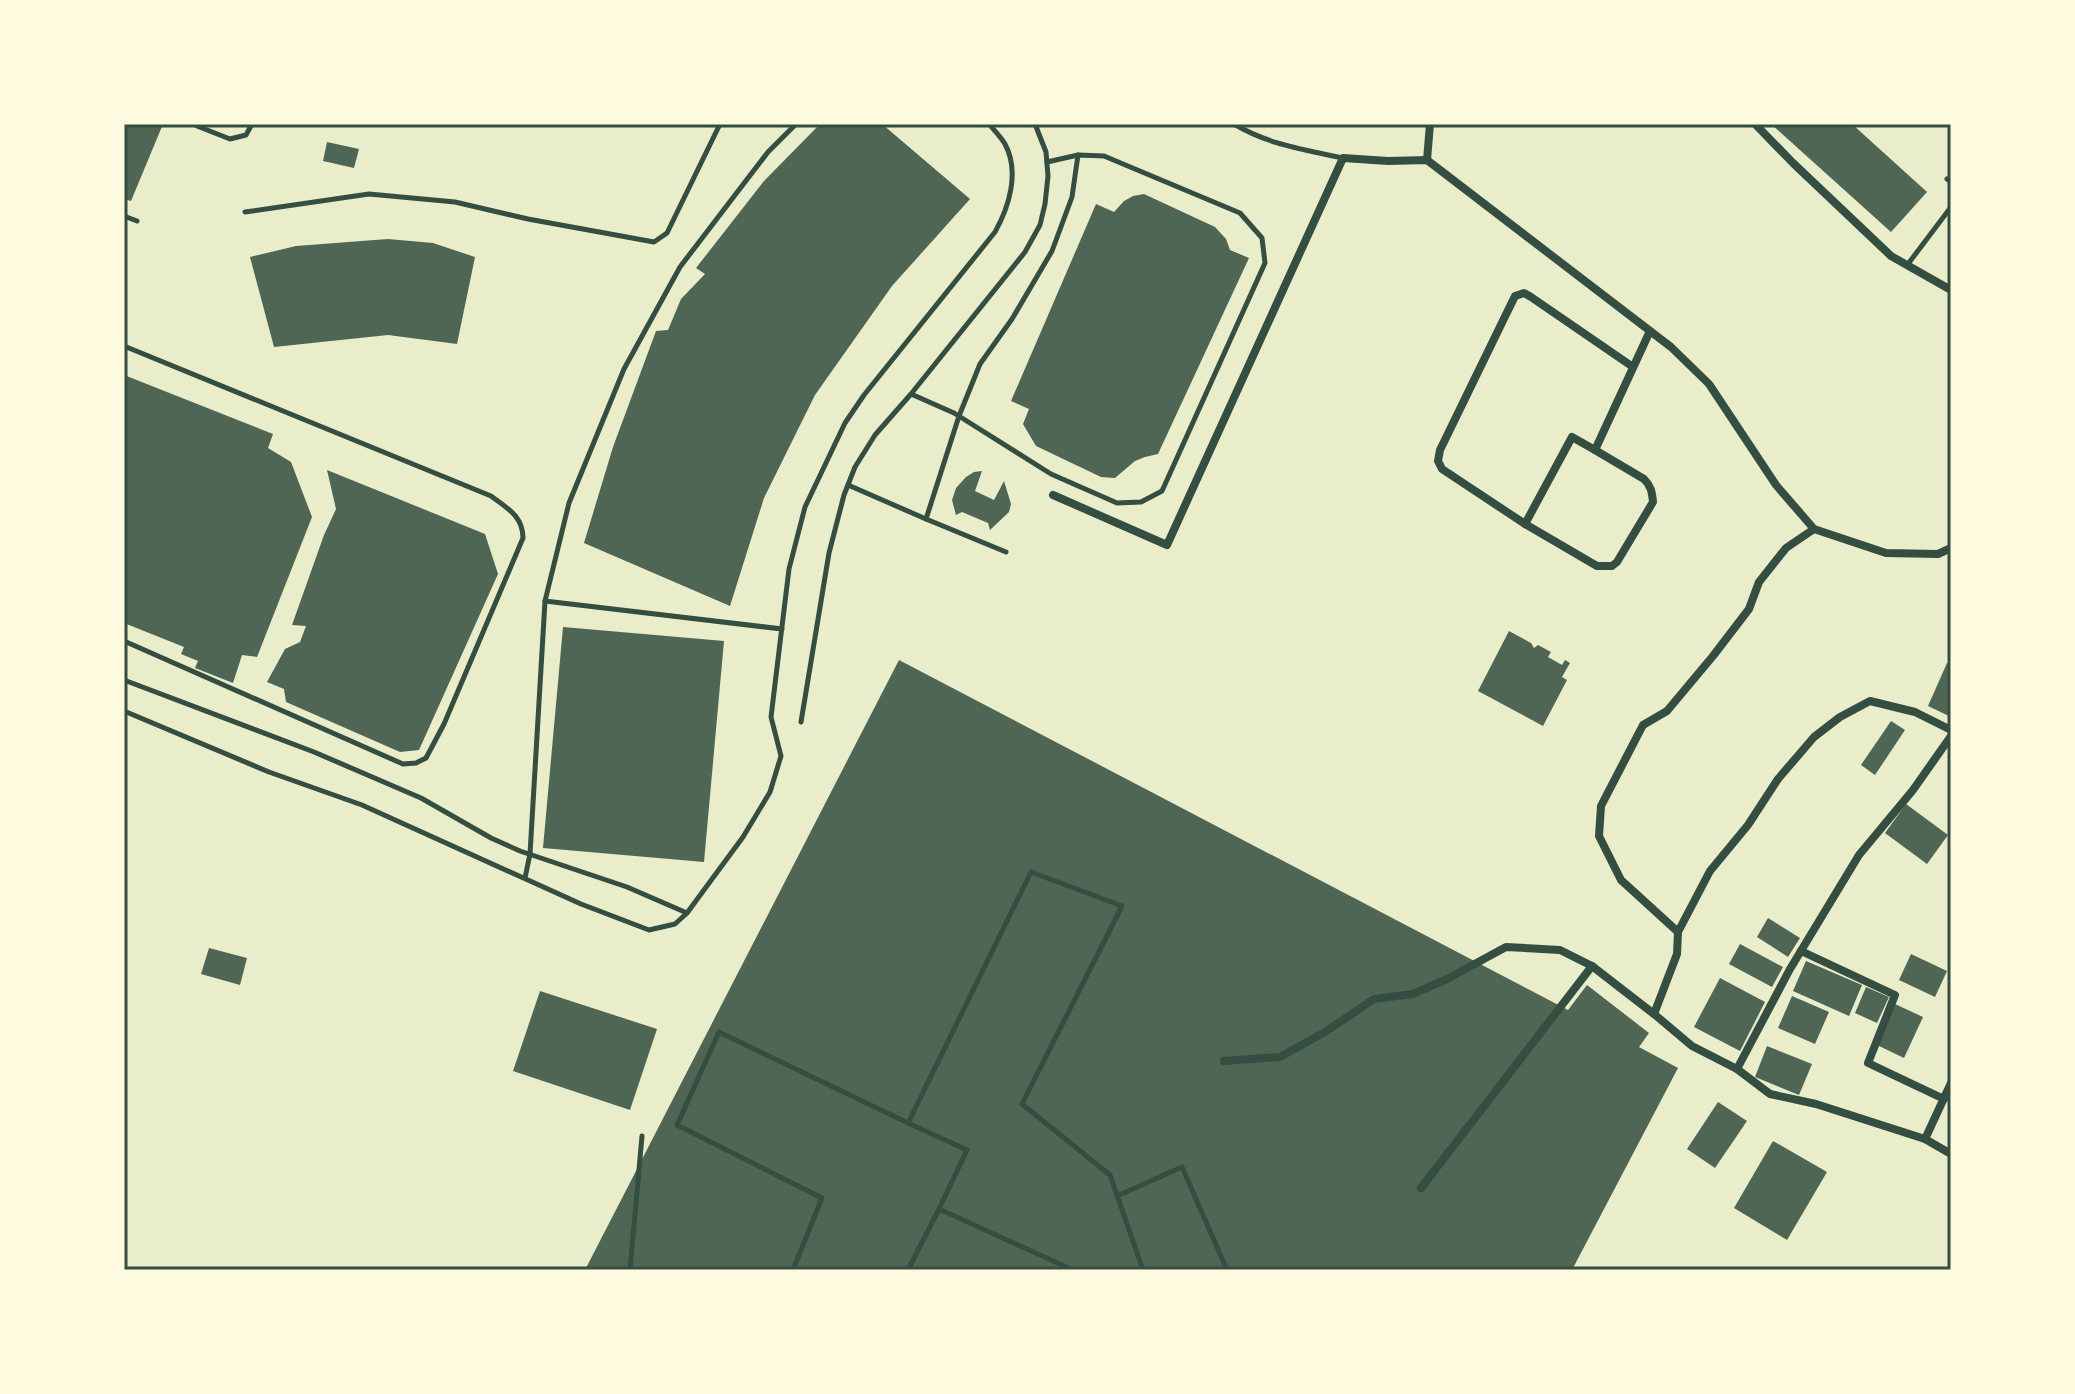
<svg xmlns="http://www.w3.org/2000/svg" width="2075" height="1394" viewBox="0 0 2075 1394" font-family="'Source Sans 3',sans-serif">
<rect width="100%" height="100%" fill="#e9edc9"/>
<g fill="#4f6655">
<polygon points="124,124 163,124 131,201 124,199"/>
<polygon points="820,124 882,124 970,199 892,286 815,395 764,498 730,606 584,543 613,447 656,331 668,330 681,299 705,274 696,268 764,181"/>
<polygon points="1771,124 1852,124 1927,192 1891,232"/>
<polygon points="327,142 359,149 354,168 323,161"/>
<polygon points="1144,194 1215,227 1226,239 1230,250 1249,258 1158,454 1145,457 1135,461 1115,478 1101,477 1036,446 1023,424 1029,409 1011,401 1096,204 1114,212 1124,201 1133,196"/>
<polygon points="388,239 433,243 475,257 457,344 388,335 274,347 250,257 296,246"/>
<polygon points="124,375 273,434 268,448 291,462 312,517 257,657 242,655 233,683 195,668 198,661 181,654 184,647 124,623"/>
<polygon points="327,470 485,534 498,574 419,750 400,752 286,702 284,689 267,682 285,649 300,642 306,626 292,625 324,535 336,509"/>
<polygon points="982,471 975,491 994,500 1004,481 1011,504 1009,512 990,530 988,523 962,512 956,515 952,500 956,488 966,477 974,472"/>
<polygon points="563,627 724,641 704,862 543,848"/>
<polygon points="1509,631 1531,643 1534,648 1538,645 1551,652 1548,657 1562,665 1565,660 1570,663 1562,677 1567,680 1543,726 1478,691"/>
<polygon points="899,660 1568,1010 1587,985 1649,1033 1639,1047 1678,1068 1572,1270 585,1270"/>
<polygon points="1947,663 1951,665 1951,717 1928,706"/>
<polygon points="1891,721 1905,730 1875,775 1861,765"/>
<polygon points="1906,804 1948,835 1927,864 1885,833"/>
<polygon points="1768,918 1800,938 1788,957 1757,937"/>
<polygon points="1740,944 1783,967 1772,987 1729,964"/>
<polygon points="209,948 247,958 240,985 201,974"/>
<polygon points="1911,954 1947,971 1935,997 1899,980"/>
<polygon points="1806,961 1862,985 1849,1016 1793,991"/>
<polygon points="1720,978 1765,1002 1740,1051 1694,1027"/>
<polygon points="1866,987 1889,997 1877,1023 1855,1013"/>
<polygon points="540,991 657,1029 630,1110 513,1071"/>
<polygon points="1792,996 1829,1012 1815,1044 1778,1028"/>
<polygon points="1895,1004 1923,1017 1904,1058 1877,1045"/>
<polygon points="1767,1046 1812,1064 1799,1095 1755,1077"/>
<polygon points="1718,1102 1747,1121 1715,1168 1687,1149"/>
<polygon points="1773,1141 1827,1172 1787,1240 1734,1208"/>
</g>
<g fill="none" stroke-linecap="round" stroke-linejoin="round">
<g stroke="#344e41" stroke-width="5">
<polyline points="197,124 197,126 230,139 246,135 252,124"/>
<path d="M 1234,124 C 1269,145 1303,149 1342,158"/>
<polyline points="1947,179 1951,182"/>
<polyline points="245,212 369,194 455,202 528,219 654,242 667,233 720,124"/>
<polyline points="124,216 137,221"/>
<polyline points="1908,264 1951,207"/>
<path d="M 124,346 L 491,496 C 507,508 523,516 523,538 L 444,724 L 426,758 L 416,763 L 403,764 L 124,641"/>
<polyline points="911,394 954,413 1051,474 1117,503 1141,502 1162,491 1265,263 1262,238 1240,213 1104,156 1078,155 1047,162"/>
<polyline points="848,485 926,519"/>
<polyline points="1006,552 926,519 959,416 980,364 1012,319 1052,251 1072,197 1078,155"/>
<polyline points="782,629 545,601 569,503 624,369 680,267 768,152 796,124"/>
<polyline points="124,680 314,752 421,798 491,838 520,851 627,887 687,913 675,924 649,930 581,904 362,805 269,772 124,711"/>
<polyline points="801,722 829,553 844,495 855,467 875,435 911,394 1025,252 1040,225 1045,204 1048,176 1046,152 1035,124"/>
<polyline points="525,878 530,854 545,601"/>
<path d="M 687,913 L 743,837 L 770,792 L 781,756 L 771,717 L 789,569 L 805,507 L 845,423 L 864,395 L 995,232 C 1009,207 1020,172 1005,144 C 1001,137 994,130 989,124"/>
<polyline points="908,1123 967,1150 939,1209"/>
<polyline points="1117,1196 1182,1167 1227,1270"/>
<polyline points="630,1270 642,1136"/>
<polyline points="793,1270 822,1198 677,1125 719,1032 908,1123 1031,872 1122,906 1022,1104 1110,1175 1143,1270"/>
<polyline points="908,1270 939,1209 1073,1270"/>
</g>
<g stroke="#344e41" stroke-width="8">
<polyline points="1755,124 1793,163 1891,256 1951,290"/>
<polyline points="1427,160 1430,124"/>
<polyline points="1633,367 1531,297 1524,293 1515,296 1440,450 1438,461 1442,469 1525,524 1572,437 1595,450 1650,331"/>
<polyline points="1053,495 1167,545 1343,158 1388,161 1427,160 1671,347 1709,384 1776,485 1814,529 1886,553 1938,554 1951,548"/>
<path d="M 1525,524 L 1597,566 L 1612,566 L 1617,562 L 1653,502 C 1652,492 1651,486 1644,479 L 1595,450"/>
<polyline points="1678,932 1710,871 1748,825 1778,779 1814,737 1840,717 1870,701 1915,712 1951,730"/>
<polyline points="1801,951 1895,995 1868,1063 1944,1099"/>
<polyline points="1654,1014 1692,1046 1737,1069 1770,1094 1816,1104 1925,1139"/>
<polyline points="1224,1061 1280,1057 1325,1032 1374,999 1413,994 1447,979 1506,947 1560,950 1592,966 1654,1014 1677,954 1678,932 1621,880 1599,836 1601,806 1643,725 1667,711 1713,656 1749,609 1759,582 1786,548 1814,529"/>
<polyline points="1737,1069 1790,969 1859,855 1913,790 1951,736"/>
<polyline points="1951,1083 1925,1139 1951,1154"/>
<polyline points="1421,1188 1592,966"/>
</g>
</g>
<rect width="2075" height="1394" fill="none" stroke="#fefae0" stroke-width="252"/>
<rect x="126" y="126" width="1823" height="1142" fill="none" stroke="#344e41" stroke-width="3"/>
</svg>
